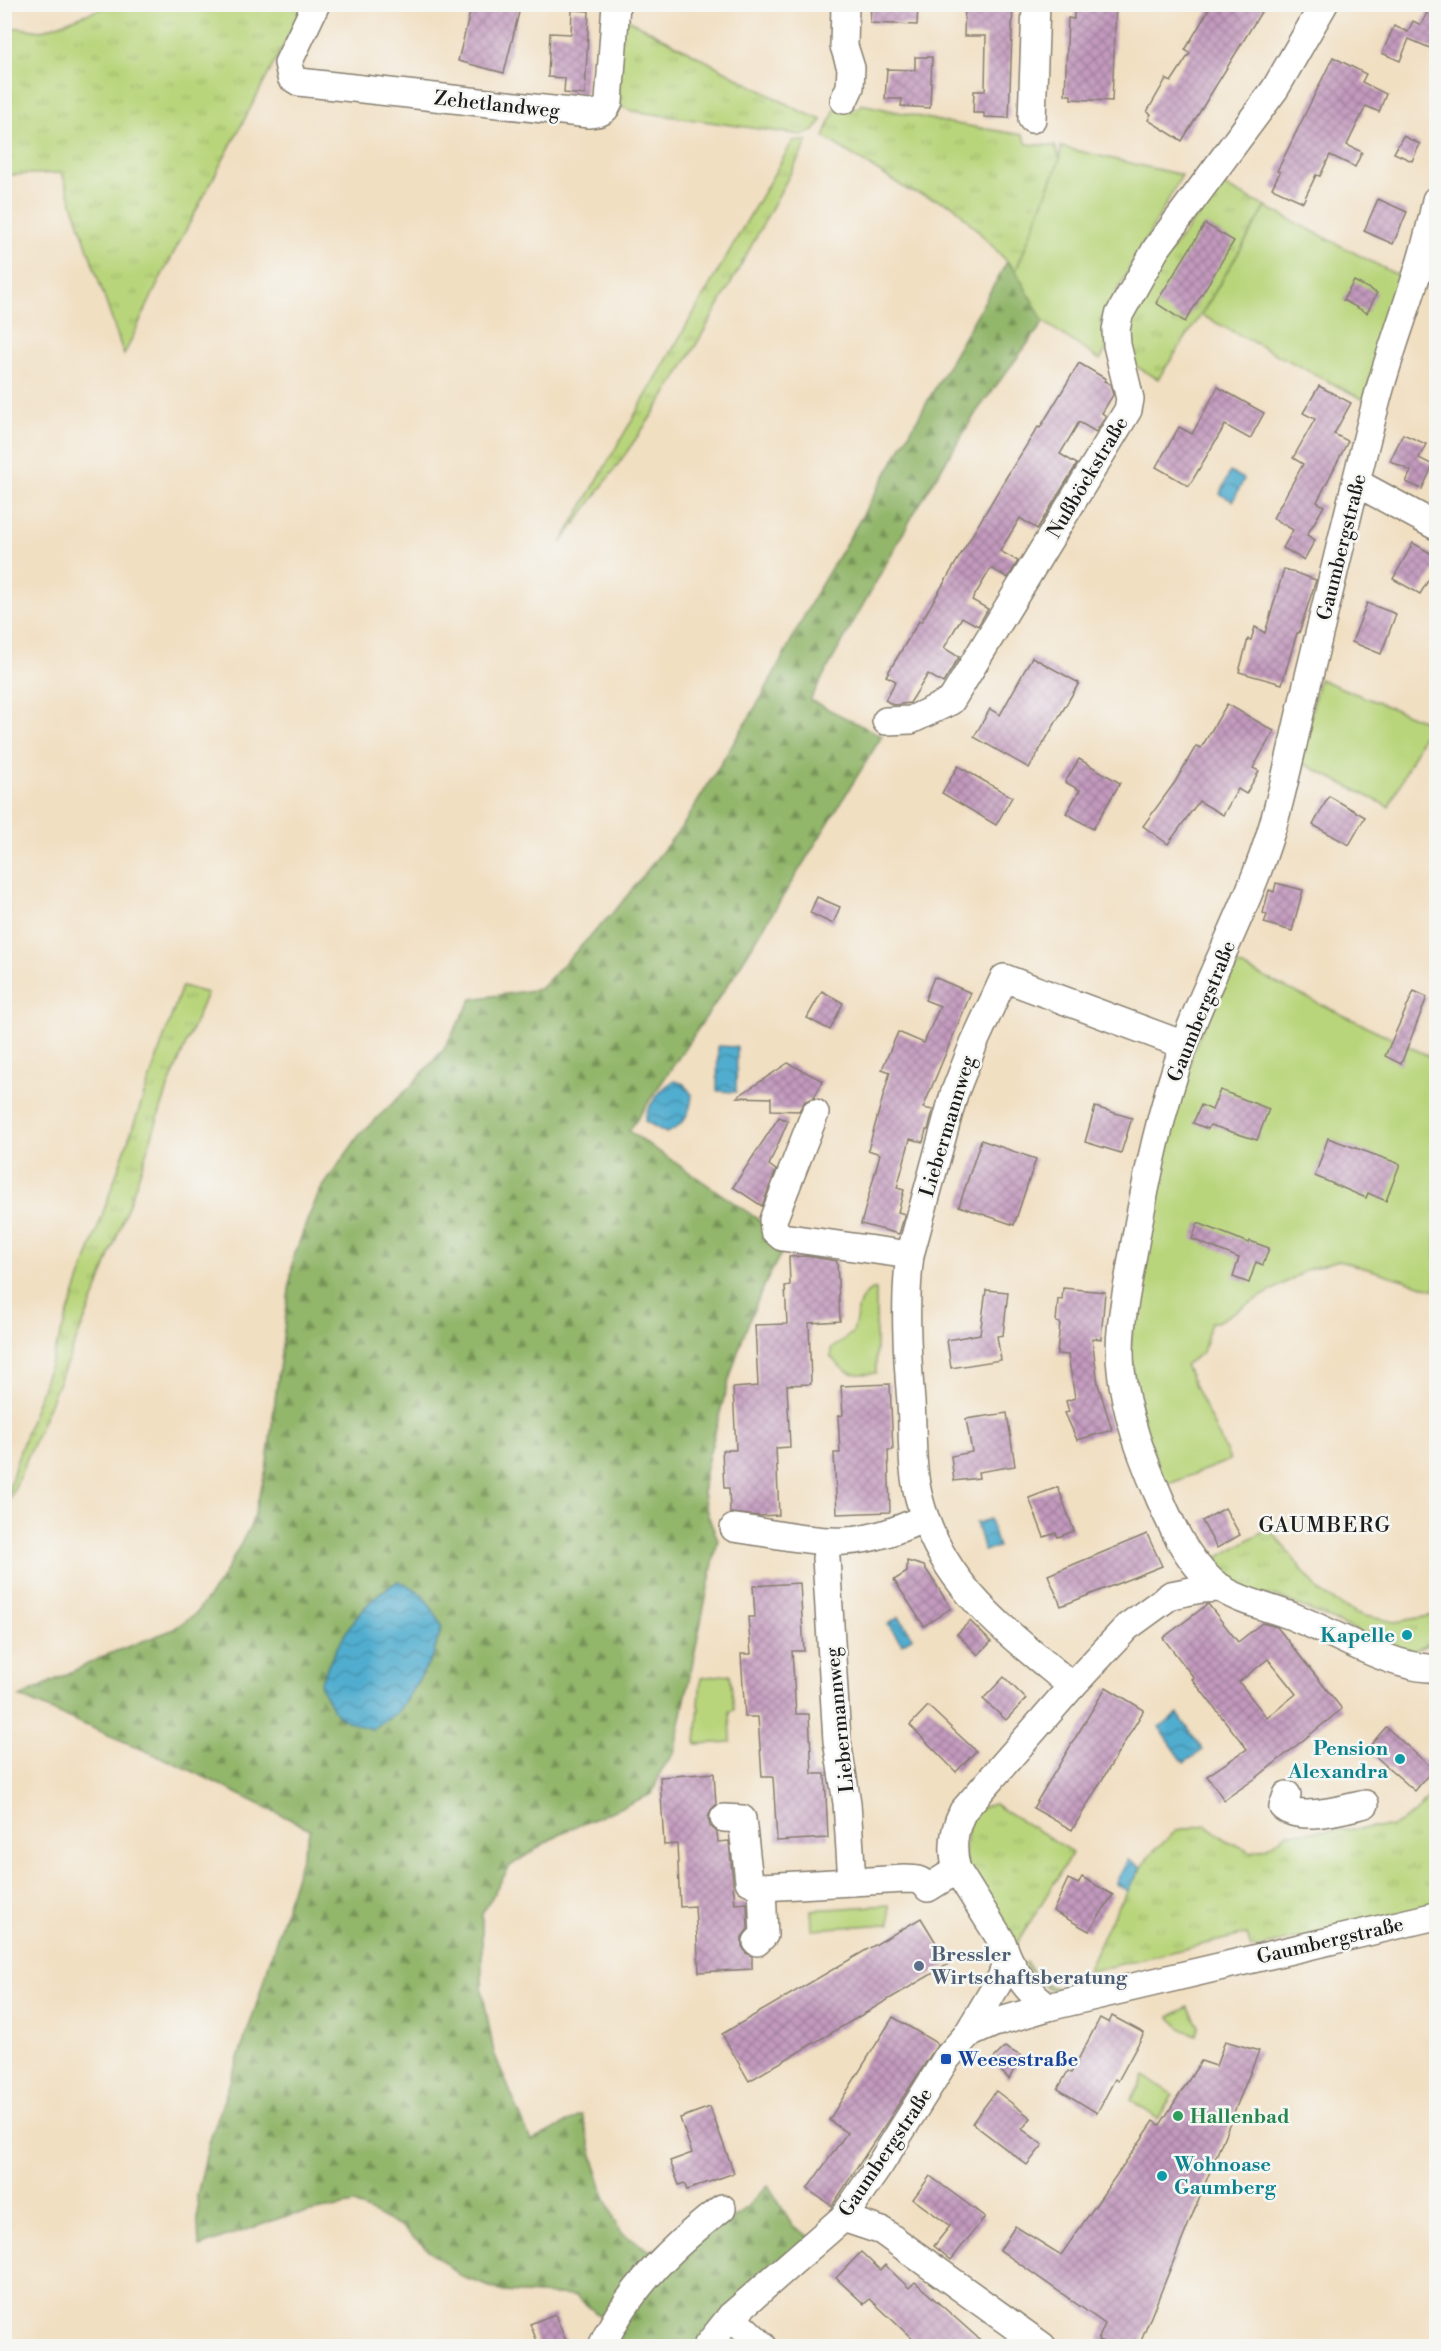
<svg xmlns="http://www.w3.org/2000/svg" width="1441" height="2351" viewBox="0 0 1441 2351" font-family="'Libre Bodoni',serif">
<defs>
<pattern id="grass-tufts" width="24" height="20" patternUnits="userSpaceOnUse" patternTransform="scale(1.5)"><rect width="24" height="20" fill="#b9d57b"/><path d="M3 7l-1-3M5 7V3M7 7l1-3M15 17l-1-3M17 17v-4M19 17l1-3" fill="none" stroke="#9eb66a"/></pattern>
<pattern id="forest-firs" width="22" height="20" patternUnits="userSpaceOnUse" patternTransform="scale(1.5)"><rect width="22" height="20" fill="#92b66b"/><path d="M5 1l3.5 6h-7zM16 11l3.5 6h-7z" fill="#769357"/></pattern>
<pattern id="water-waves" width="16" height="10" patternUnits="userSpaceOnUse" patternTransform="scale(1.5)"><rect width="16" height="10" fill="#51adcf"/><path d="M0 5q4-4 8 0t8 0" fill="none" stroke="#428ca7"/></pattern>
<pattern id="building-cross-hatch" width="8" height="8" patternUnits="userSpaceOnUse" patternTransform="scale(1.5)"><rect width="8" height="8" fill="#c39abe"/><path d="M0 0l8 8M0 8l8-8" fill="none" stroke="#9e7d9a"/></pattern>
</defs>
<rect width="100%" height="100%" fill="#f6f6f2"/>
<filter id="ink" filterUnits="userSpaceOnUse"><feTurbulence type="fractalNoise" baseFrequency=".0167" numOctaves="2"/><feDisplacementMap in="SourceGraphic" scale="12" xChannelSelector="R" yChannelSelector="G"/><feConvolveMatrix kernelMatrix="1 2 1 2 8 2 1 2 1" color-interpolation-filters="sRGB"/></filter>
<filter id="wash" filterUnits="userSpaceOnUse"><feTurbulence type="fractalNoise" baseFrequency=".008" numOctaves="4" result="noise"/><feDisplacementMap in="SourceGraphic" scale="24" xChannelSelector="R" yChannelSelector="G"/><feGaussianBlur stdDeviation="1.35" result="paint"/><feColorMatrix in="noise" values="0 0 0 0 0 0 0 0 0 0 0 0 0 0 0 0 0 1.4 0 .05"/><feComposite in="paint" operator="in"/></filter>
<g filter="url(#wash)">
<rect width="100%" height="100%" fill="#f1dfc2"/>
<g fill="url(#grass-tufts)" stroke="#6a784c" stroke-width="1.5">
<polygon points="111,5 305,5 161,277 124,355 62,173 5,175 4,26 41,31"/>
<polygon points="620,15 800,111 822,120 814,131 802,135 632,111 617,105"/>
<polygon points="861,104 944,122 1023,135 1027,144 1055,146 1060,159 1016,271 953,205 908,190 824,137 836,106 860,108"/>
<path d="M 793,141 L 808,141 C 765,219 725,299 678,375 C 642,433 601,488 561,543 Z"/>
<polygon points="1221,184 1266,207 1201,315 1158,379 1132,364 1127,319 1143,288"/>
<polygon points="182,986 207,993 169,1085 135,1187 96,1293 5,1511 5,1503 17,1460"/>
<polygon points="1269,1528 1320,1592 1344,1607 1365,1616 1396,1622 1436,1615 1436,1641 1414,1651 1397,1648 1279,1597 1247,1593 1208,1563"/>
<path d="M 1436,1789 L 1436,1908 L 1251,1949 L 1247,1934 L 1087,1972 L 1090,1990 C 1050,1993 1051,1996 1024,1964 L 1026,1962 C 1045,1988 1049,1992 1081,1985 L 1109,1922 L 1149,1856 L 1177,1830 L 1206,1825 L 1226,1840 L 1252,1852 L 1266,1848 L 1288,1833 L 1391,1827 L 1415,1814 Z"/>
<polygon points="994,1804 1073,1852 1016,1945 972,1879 964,1855 969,1820 978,1808"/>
</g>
<path fill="url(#forest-firs)" stroke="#576944" stroke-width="1.5" d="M 1007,262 L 1016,271 L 1044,322 L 977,411 L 916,510 L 810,700 L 882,736 L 733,977 L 629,1131 L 765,1224 L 784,1248 C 751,1305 732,1365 716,1428 C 712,1447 704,1468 703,1487 C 703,1506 710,1523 718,1539 L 674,1753 L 661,1771 L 652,1794 L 559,1834 L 510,1866 L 482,1914 L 482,1989 L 494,2053 L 531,2141 L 582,2115 L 603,2191 L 620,2232 L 650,2251 L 708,2230 L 740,2214 L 768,2185 L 793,2226 L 812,2238 L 704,2346 L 606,2346 L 603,2319 L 576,2296 L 504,2292 L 462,2277 L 401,2227 L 354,2204 L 283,2217 L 199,2247 L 197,2195 L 209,2143 L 256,2006 L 310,1829 L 188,1769 L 20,1697 L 106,1655 L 172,1630 L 195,1614 L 219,1583 L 251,1525 L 266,1471 L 293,1259 L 308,1218 L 320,1191 L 360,1134 L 410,1087 L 443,1050 L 472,999 L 540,989 L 618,907 L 684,824 L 761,698 L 815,595 L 861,518 Z"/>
<g fill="#b9d57b" stroke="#6a784c" stroke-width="1.5">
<polygon points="1061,147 1182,175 1100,322 1105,328 1108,346 1100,360 1044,322 1016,271 1060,159"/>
<polygon points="1266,207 1405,279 1364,400 1201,315"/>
<polygon points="1319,679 1429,723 1389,807 1300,762"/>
<polygon points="1230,961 1431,1057 1436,1057 1436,1290 1339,1260 1309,1269 1217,1322 1211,1322 1203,1352 1185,1365 1230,1460 1164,1486 1135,1394 1130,1352 1135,1300 1171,1128 1194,1049"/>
<path d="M 876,1289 L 876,1373 C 852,1375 847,1376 831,1357 L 831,1349 L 853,1332 C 859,1315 855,1295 876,1289 Z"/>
<polygon points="730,1674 734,1710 730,1711 731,1742 696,1744 701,1678"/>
<polygon points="889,1905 890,1924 812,1929 811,1910"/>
<polygon points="1188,2007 1199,2025 1196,2035 1184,2030 1169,2017"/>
<polygon points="1145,2076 1173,2095 1158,2119 1131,2100"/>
</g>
<g fill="url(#water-waves)" stroke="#366476" stroke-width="1.5">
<polygon points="1230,472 1244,479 1233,501 1220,494"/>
<polygon points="718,1046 737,1047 736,1092 717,1091"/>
<path d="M 675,1081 L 684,1084 L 692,1095 C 691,1112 683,1127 666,1133 L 645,1121 C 644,1110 664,1084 675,1081 Z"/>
<polygon points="990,1519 998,1547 984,1551 976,1523"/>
<path d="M 398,1581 C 424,1590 429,1603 442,1626 L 433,1656 L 415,1686 L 396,1714 L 372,1729 C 336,1719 336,1718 320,1684 C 333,1653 349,1621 375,1597 C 381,1591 390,1587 398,1581 Z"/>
<polygon points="899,1617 913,1637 902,1644 888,1624"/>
<polygon points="1178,1714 1203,1750 1184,1763 1159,1727"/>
<polygon points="1128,1860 1141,1867 1128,1891 1115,1884"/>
</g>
<g id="blocks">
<g fill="url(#building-cross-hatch)" fill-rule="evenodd">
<polygon points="472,4 521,4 504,73 458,61"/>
<polygon points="871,4 918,4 917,25 870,23"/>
<polygon points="965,4 1013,4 1009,118 984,117 984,113 973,113 974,91 985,91 986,36 964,36"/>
<polygon points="1074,4 1116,4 1112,101 1071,99 1071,95 1065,95 1068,18 1074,19"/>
<polygon points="1212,4 1266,4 1182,141 1148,120 1151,114 1147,112 1166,79 1171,82 1190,53 1185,50"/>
<polygon points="1431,4 1437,4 1437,51 1409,39 1400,61 1382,53 1394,26 1408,32 1413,21 1421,25"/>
<polygon points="572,10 589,11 585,95 564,93 565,78 548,77 550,33 571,34"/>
<polygon points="915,57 932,57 930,108 901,106 902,99 885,99 887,69 915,70"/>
<polygon points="1333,57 1366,74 1362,82 1386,94 1379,112 1366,106 1347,145 1362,152 1355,167 1330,155 1320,176 1316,175 1303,202 1272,188 1280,172 1277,171 1283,159"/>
<polygon points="1403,136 1420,144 1412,161 1394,153"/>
<polygon points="1378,199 1407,212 1393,244 1364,231"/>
<polygon points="1205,224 1234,241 1185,322 1156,303"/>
<polygon points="1354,281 1377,293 1367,313 1343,300"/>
<polygon points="1079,363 1106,379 1104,381 1110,384 1113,395 1102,413 1106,416 1096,432 1079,422 1060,454 1077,464 1037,529 1020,518 1000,551 1018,561 1008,578 991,568 972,600 988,609 978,626 962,617 944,648 959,657 943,683 928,674 910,703 893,705 885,700 896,681 886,676 919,621 921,622 1007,476 1038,427 1040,428"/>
<polygon points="1319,386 1351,403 1334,434 1348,441 1317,502 1324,506 1307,535 1315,540 1304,560 1283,548 1293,530 1273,518 1303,464 1293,458 1315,419 1303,413"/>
<polygon points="1218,387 1264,413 1250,439 1225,425 1189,486 1156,467 1179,427 1192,434"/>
<polygon points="1403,434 1426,444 1419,458 1433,465 1422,489 1406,482 1411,471 1390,461"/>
<polygon points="1413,543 1437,557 1437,566 1420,594 1393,579"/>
<polygon points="1284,569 1316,580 1299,633 1297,633 1282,684 1239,672 1248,639 1251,640 1255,627 1265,633"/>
<polygon points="1367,603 1396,614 1381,654 1352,642"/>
<polygon points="1032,657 1079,683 1029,768 974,737 990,709 1000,715"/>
<polygon points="1227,704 1274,731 1253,768 1259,771 1246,794 1238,789 1223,815 1199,801 1168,844 1143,826 1175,782 1196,746 1201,748"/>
<polygon points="1079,759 1120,783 1093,829 1066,813 1080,790 1065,782"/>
<polygon points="958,766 1012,797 996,825 942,793"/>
<polygon points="1329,796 1365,817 1349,845 1313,825"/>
<polygon points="1276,883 1303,890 1292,931 1264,923 1267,915 1263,913 1269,890 1274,892"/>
<polygon points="817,897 840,907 833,924 810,913"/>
<polygon points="934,977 971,993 923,1108 933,1110 928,1130 926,1130 923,1142 910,1139 897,1188 904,1190 898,1212 905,1214 899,1234 861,1224 880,1154 868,1150 890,1072 882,1069 898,1032 924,1043 940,1006 925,1000"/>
<polygon points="822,991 843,1003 830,1030 807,1018"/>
<polygon points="1414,991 1427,997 1401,1064 1385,1056"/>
<polygon points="788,1063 823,1081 814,1098 805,1101 799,1111 771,1110 771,1098 737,1097"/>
<polygon points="1220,1090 1269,1109 1257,1140 1210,1125 1208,1129 1193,1123 1201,1105 1212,1110"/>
<polygon points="1095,1107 1132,1118 1121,1153 1085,1142"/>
<polygon points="779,1117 788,1121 769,1165 776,1170 762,1206 733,1187"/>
<polygon points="1328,1138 1400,1164 1386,1201 1368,1193 1366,1198 1315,1176"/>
<polygon points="981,1140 1036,1159 1014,1225 959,1206"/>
<polygon points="1198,1223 1249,1243 1250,1241 1269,1248 1263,1265 1256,1262 1249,1283 1233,1277 1239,1258 1192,1239"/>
<polygon points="807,1256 837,1261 840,1321 809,1323 811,1384 787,1385 790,1447 776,1448 779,1515 758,1516 730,1513 729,1488 724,1488 722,1450 736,1450 733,1388 758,1386 755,1325 787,1324 785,1286 790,1285 789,1257"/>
<polygon points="1063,1288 1105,1292 1101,1339 1092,1338 1098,1384 1112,1430 1077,1440 1065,1413 1069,1412 1066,1401 1075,1398 1068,1355 1057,1354 1060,1323 1056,1322 1058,1299 1062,1300"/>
<polygon points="986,1290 1008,1292 1003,1335 997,1336 1001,1360 951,1368 947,1340 980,1334"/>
<polygon points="890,1384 893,1450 888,1450 890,1512 837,1514 834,1453 840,1453 838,1416 843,1415 841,1386"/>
<polygon points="1007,1413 1015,1466 978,1472 979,1478 954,1481 951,1456 972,1452 966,1419"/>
<polygon points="1058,1487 1074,1531 1058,1537 1056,1533 1044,1537 1029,1498"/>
<polygon points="1225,1508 1240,1535 1217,1548 1202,1521"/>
<polygon points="1147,1534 1162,1566 1061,1606 1048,1575"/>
<polygon points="907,1561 924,1566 951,1608 924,1626 894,1580 907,1572"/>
<polygon points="800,1583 804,1651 792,1651 796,1714 809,1714 812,1774 825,1774 828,1838 777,1841 773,1777 762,1777 758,1717 745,1717 741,1654 751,1654 748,1617 755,1617 753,1586"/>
<path d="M 1208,1604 L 1238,1642 L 1262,1623 L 1277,1627 L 1342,1709 L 1256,1778 L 1224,1800 L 1207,1776 L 1247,1749 L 1192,1679 L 1194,1678 L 1163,1638 ZM 1268,1659 L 1296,1694 L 1267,1718 L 1239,1682 Z"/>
<polygon points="970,1621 991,1642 978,1655 957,1634"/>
<polygon points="1004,1677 1026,1699 1006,1720 983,1699"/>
<polygon points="1106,1687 1144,1710 1072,1830 1033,1808"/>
<polygon points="928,1706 976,1751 956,1772 910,1725"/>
<polygon points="1386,1727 1433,1769 1415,1791 1367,1749"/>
<polygon points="714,1773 716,1805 711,1810 708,1818 710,1826 717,1832 718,1842 729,1841 735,1904 747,1903 748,1929 742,1937 742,1946 746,1953 752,1956 752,1969 699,1972 695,1906 680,1907 677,1844 664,1845 660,1777"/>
<polygon points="1082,1877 1113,1895 1089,1931 1053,1911 1068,1879 1078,1884"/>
<polygon points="921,1918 949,1964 749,2081 722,2034"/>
<polygon points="1112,2016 1144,2033 1118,2081 1115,2079 1097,2113 1058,2089 1068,2071 1071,2073 1100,2018 1109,2023"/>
<polygon points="893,2017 938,2044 832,2206 807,2189 847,2133 829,2120"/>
<polygon points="1225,2041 1259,2051 1139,2346 1115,2346 1098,2340 1105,2324 1000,2250 1015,2226 1061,2255 1154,2121 1160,2125 1201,2061 1216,2066"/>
<polygon points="1005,2047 1021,2056 1009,2079 991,2061"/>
<polygon points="996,2091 1031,2118 1022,2129 1043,2145 1027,2165 972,2123"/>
<polygon points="710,2107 734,2173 687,2190 684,2183 679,2185 670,2161 692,2153 680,2118"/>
<polygon points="930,2176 985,2217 951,2260 934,2246 950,2226 913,2199"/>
<polygon points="861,2252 880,2270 885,2265 909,2288 915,2282 987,2346 920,2346 870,2299 864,2304 836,2278"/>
<polygon points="555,2314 568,2346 539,2346 530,2324"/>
</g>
</g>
</g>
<g filter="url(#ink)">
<use href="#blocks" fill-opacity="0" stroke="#867e6f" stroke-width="1.5"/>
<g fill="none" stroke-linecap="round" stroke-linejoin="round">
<g stroke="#867e6f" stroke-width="30">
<g id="minor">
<path d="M 316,4 L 288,63 L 291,77 L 299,82 L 589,114 C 600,113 605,112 609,102 L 616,4"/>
<polyline points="844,100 850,87 851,68 844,46 845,4"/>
<polyline points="1032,119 1036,4"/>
<path d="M 1436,200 C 1423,270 1394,334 1376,403 C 1350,502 1327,602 1303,701 C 1293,742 1285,784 1273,825 C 1251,901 1211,971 1184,1045 C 1159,1114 1144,1188 1132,1260 C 1126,1296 1117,1333 1121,1370 C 1126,1416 1142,1457 1160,1499 C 1174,1532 1192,1569 1222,1589 C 1244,1603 1270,1607 1294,1617 C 1332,1632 1398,1671 1436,1668"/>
<polyline points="1357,483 1436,526"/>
<polyline points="886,721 911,720 951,701 1128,410 1130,399 1117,345 1116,330 1119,315 1156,249 1275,89 1324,4"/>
<polyline points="815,1113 773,1220 774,1230 782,1237 910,1255"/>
<path d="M 734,1528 C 766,1532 813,1543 845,1541 C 873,1540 900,1529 925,1518"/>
<polyline points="826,1558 837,1741 847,1803 852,1882"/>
<path d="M 1072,1686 C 1006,1631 941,1586 919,1498 C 911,1469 913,1432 911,1402 C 907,1354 904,1303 910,1255 L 954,1094 L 974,1043 L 1004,978 L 1184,1045"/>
<path d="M 1287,1795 L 1283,1807 C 1300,1822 1344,1809 1365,1804"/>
<path d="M 724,1818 L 742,1819 L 749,1881 L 762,1887 L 905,1879 C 915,1879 922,1879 928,1888 L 957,1870"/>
<polyline points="757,1942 764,1935 762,1887"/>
<path d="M 1008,1958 C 1018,1978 1030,1993 1048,2007"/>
<path d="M 967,2035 L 1001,1978 L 1008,1958 L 1001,1940 L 957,1870 C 951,1849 953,1831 963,1811 L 1072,1686 L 1127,1627 L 1171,1595 L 1201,1589 L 1222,1588"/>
<polyline points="843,2218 882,2231 1042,2346"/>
<polyline points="731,2316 763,2346"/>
<path d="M 602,2346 C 627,2290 673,2245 722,2208"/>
<polyline points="707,2346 731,2316 843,2218 879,2166 946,2059 967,2035 994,2023 1048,2007 1436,1916"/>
</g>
</g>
<use href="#minor" stroke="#fff" stroke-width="27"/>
</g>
</g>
<g fill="#0f9aa8" stroke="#f6f6f2" stroke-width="2">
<circle cx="1407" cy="1635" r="6"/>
<circle cx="1400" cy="1759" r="6"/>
<circle cx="1162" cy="2176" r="6"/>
</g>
<circle fill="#5c6f8a" stroke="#f6f6f2" stroke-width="2" cx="919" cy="1966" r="6"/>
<rect fill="#1a4fb4" stroke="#f6f6f2" stroke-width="2" x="940" y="2053" width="12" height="12" rx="3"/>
<circle fill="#2e9e5b" stroke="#f6f6f2" stroke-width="2" cx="1178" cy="2116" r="6"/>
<g text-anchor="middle" stroke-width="5" stroke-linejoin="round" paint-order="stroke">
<g font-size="20" fill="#1c1c1c" stroke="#f6f6f2">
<text transform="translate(497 104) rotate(6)" y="7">Zehetlandweg</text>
<text transform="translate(1087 477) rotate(-59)" y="7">Nußböckstraße</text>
<text transform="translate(1341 547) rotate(-76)" y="7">Gaumbergstraße</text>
<text transform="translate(1201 1011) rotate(-68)" y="7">Gaumbergstraße</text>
<text transform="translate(947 1126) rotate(-73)" y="7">Liebermannweg</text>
<text transform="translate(839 1720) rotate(-96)" y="7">Liebermannweg</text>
<text transform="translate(1330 1940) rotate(-13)" y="7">Gaumbergstraße</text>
<text transform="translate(885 2152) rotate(-56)" y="7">Gaumbergstraße</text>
</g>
<g font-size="20" font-weight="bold" fill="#0d838f" stroke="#f6f6f2" text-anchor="end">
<text x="1395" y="1642">Kapelle</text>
<text x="1388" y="1755">Pension<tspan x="1388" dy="23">Alexandra</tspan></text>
<text x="1174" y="2171" text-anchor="start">Wohnoase<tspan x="1174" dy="23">Gaumberg</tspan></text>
</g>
<g font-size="20" font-weight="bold" fill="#4e5e75" stroke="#f6f6f2" text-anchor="start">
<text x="931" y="1961">Bressler<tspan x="931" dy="23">Wirtschaftsberatung</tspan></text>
</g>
<g font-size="20" font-weight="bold" fill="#164399" stroke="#f6f6f2" text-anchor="start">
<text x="958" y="2066">Weesestraße</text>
</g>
<g font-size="20" font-weight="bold" fill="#27864d" stroke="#f6f6f2" text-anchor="start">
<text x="1190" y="2123">Hallenbad</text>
</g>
<g font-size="21" letter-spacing="1.5" fill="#1c1c1c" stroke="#f6f6f2">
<text x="1325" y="1532">GAUMBERG</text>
</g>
</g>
<rect width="1441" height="2351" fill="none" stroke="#f6f6f2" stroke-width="24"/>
</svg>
